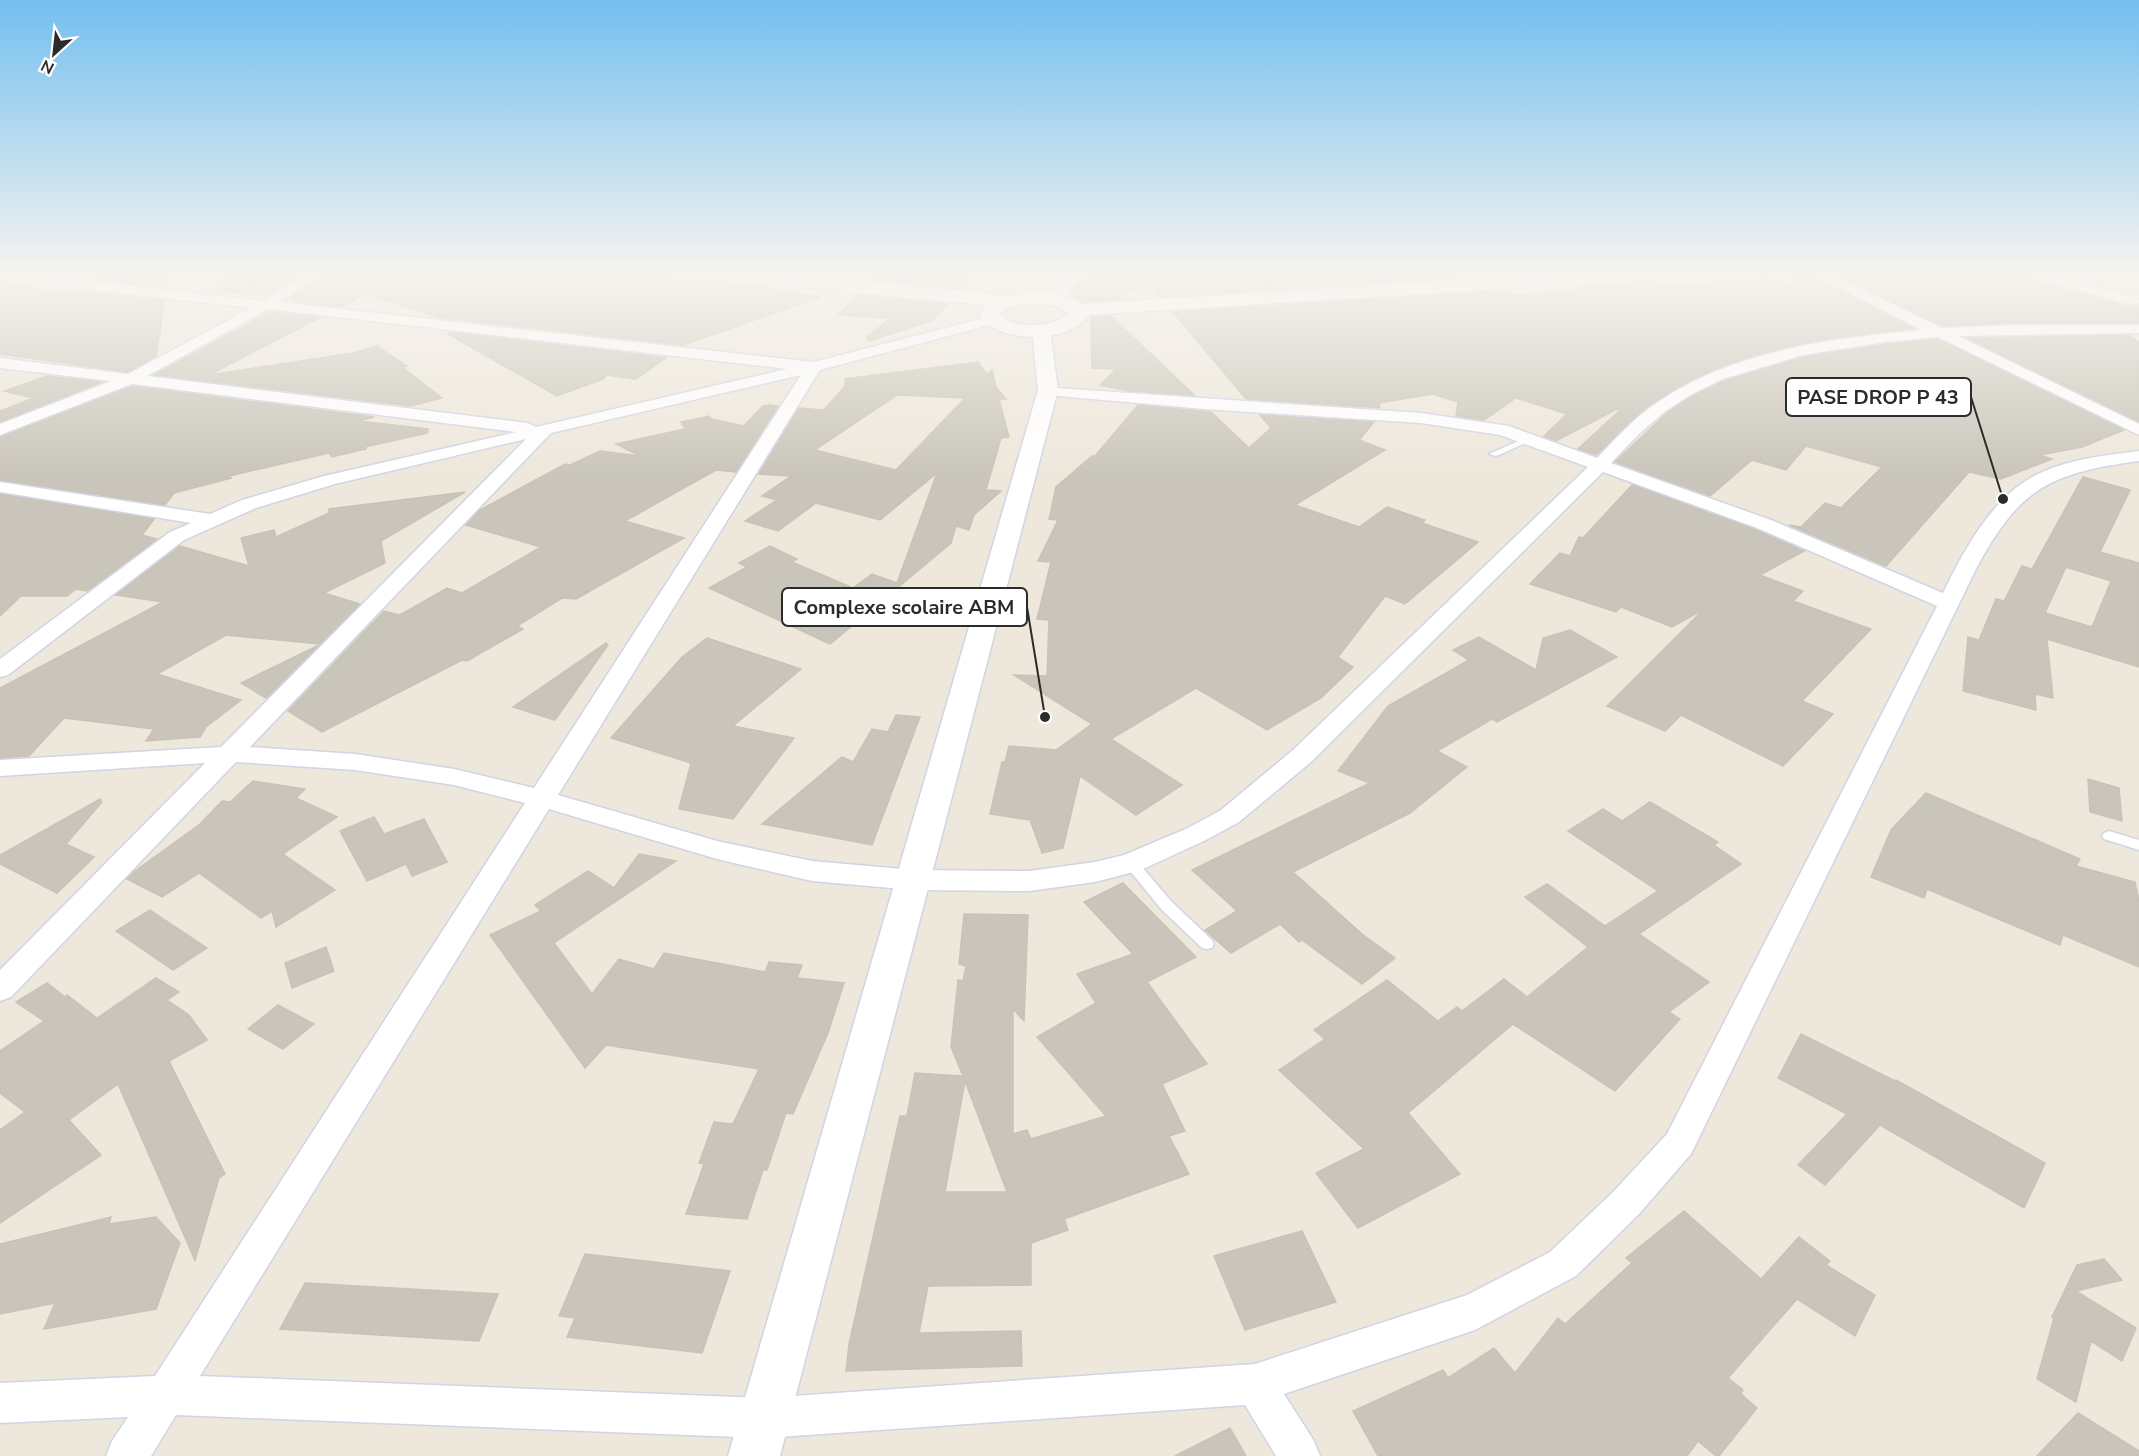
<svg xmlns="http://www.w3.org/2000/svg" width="2139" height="1456" viewBox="0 0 2139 1456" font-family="'Nunito Sans',sans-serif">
<rect width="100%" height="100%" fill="#eee7db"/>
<g fill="#c9c5ba" stroke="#cac3b5" stroke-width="1.5" fill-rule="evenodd">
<polygon points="99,274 168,274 166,288 97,280"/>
<polygon points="219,274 302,274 266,296 218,291"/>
<polygon points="323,274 648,274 727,282 821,297 683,345 437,317 366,294 341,307 293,301 297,299 288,299"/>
<polygon points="876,274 974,274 961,289 870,280"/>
<polygon points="1085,274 1466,274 1475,277 1160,297 1147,281 1119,299 1083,302 1071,294"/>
<polygon points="1794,274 1810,274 1914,328 1819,340 1751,356 1718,368 1687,382 1648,406 1596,455 1578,449 1619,411 1617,409 1556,441 1544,436 1567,414 1516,398 1484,420 1456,416 1458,402 1433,394 1379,403 1380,408 1246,399 1173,312 1506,290 1517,295 1569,292 1588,285 1648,281 1680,287 1713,283 1714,277 1733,280 1767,275 1792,285"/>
<polygon points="1834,274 2028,274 2031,279 2126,306 2139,305 2139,323 2012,323 1942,326"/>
<polygon points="16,285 52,291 91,294 92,292 165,300 156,356 128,372 0,354 0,290"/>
<polygon points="857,295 947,304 933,320 869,341 867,337 891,318 838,315"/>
<polygon points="270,312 321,317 209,375 353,353 377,346 407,366 402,367 442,398 411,406 154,375"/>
<polygon points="1111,316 1148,351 1194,395 1130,391 1100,385 1116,369 1092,368 1091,317"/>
<polygon points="452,332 652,356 650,356 666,358 636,379 607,375 603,379 557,396 448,334"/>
<polygon points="2128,335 2139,342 2139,422 1967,338"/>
<polygon points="1938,339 2124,430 2082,447 2040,455 2052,459 2001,479 1969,472 1886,566 1789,525 1801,527 1825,503 1841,508 1882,467 1806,446 1786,470 1752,460 1710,496 1615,462 1668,412 1693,396 1724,381 1803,357 1886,344"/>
<path d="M 978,362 L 987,375 L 992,370 L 996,387 L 1006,399 L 999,399 L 1009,437 L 1001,438 L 986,490 L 1001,491 L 974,515 L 969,530 L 956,526 L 951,543 L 830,644 L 709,588 L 747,567 L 739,563 L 770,546 L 797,559 L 792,562 L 853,588 L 872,574 L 897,583 L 937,473 L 880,520 L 816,503 L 778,531 L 745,521 L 777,500 L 762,496 L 791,476 L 759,474 L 799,408 L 824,410 L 845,386 L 845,379 ZM 897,395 L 965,398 L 896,470 L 815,450 Z"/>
<polygon points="47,376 102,382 0,422 0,411 34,398 4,391"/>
<polygon points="132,386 374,417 359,421 428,429 428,433 365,447 366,449 332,457 329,453 229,476 231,478 174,493 165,505 0,480 0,437"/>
<polygon points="769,405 778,406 736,472 716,470 625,521 684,538 576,599 562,598 517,626 523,629 467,661 462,660 322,732 288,711 384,611 400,615 447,588 462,593 541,547 466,525 480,510 565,464 570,465 600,451 640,456 616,444 685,429 681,422 709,416 711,419 744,426 763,406"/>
<polygon points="1138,405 1211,412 1249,448 1271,428 1260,415 1374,422 1359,440 1385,450 1295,505 1359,527 1387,507 1425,520 1422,523 1478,542 1405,604 1385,596 1338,657 1353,667 1321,698 1267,730 1196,688 1111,739 1182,785 1136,815 1080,776 1063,848 1042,853 1030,820 990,814 1002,762 1005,762 1009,746 1056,750 1092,724 1014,675 1047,676 1049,620 1037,619 1051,562 1038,561 1058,520 1049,519 1056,487 1092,456 1095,456"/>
<path d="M 2083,477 L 2130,490 L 2100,552 L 2139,563 L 2139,667 L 2047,639 L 2053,698 L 2035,694 L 2036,710 L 1963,691 L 1968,637 L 1979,640 L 1996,599 L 2004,601 L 2022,566 L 2032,569 ZM 2066,567 L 2111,581 L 2092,627 L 2045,613 Z"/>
<polygon points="1632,485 1756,530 1804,551 1760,575 1803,591 1793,601 1871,629 1802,701 1833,714 1783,766 1681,715 1665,731 1607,706 1704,609 1672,627 1621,607 1616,612 1530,584 1560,553 1570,556 1579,537 1583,538"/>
<polygon points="465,492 381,541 385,563 324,593 360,604 320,644 226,635 157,674 241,700 206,727 200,737 146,741 154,729 64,718 29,756 0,758 0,688 163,602 116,595 180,546 249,566 241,538 274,530 276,537 329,513 329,509"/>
<polygon points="0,494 154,519 142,535 157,539 87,591 76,589 67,596 21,596 0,616"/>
<polygon points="1570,630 1617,657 1497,722 1492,719 1437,751 1467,767 1410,813 1293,872 1362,934 1395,958 1362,984 1302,940 1299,942 1280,924 1231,953 1205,930 1237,911 1192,870 1370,783 1338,771 1388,706 1469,660 1453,650 1479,637 1536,670 1543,638"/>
<polygon points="707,638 801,669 733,726 794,738 733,819 679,809 691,763 611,738 682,657"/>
<polygon points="606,643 608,645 555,720 513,707"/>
<polygon points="319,645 266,698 241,683"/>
<polygon points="896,715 920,717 872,845 762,824 842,757 853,762 872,729 888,732"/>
<polygon points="2088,779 2119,788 2122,821 2090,812"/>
<polygon points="253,781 305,789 296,798 337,817 283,854 335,890 276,927 272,911 261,918 199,873 162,897 127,879 135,871 200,824 222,801 230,802"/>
<polygon points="1926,793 2080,859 2076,866 2135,882 2139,901 2139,967 2063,935 2060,945 1927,889 1924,898 1871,877 1891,830"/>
<polygon points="100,799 102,802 66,844 94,857 57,893 0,864 0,855"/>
<polygon points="1650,802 1718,842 1714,845 1741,864 1639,934 1709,982 1669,1012 1680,1019 1615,1091 1513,1024 1408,1113 1460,1174 1358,1228 1316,1173 1364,1149 1279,1070 1325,1039 1314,1030 1387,980 1438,1021 1457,1007 1462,1011 1504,979 1527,997 1588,947 1525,897 1547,884 1605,926 1658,891 1568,831 1603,809 1622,821"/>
<polygon points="374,817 384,834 424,819 447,862 412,876 406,864 367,881 340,831"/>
<polygon points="639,854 676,861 554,943 592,994 619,959 654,969 664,953 765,972 769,962 802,965 797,978 844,983 828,1033 793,1114 786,1113 767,1170 763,1170 747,1219 686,1214 704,1164 699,1163 714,1122 733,1124 759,1069 606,1045 585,1068 490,935 541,911 535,905 588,871 614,888"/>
<path d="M 1123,883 L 1196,957 L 1147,982 L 1207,1064 L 1162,1084 L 1185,1131 L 1169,1136 L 1189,1174 L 1064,1219 L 1068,1230 L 1031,1243 L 1031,1285 L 928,1286 L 919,1333 L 1021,1331 L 1022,1366 L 846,1371 L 849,1344 L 900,1116 L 907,1116 L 915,1073 L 963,1076 L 951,1047 L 958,980 L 963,981 L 966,966 L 959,964 L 964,914 L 1028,915 L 1024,1021 L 1013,1009 L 1013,1134 L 1027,1130 L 1031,1139 L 1106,1116 L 1037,1037 L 1096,1003 L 1077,974 L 1133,954 L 1084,902 ZM 965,1081 L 1007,1192 L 945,1192 Z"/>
<polygon points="150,910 207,948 173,970 116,931"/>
<polygon points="326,947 334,971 292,988 285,963"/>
<polygon points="156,978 179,992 167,1000 189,1015 207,1040 169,1061 225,1174 219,1178 195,1260 118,1084 69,1120 101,1155 0,1223 0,1130 25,1112 0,1093 0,1051 44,1021 16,1002 47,983 65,997 67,995 97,1018"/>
<polygon points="278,1005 314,1024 283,1049 248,1029"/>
<polygon points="1801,1034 1895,1081 1896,1080 2045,1163 2024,1208 1880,1125 1825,1185 1798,1165 1847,1114 1778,1078"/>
<polygon points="1684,1211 1761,1279 1799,1237 1830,1261 1826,1265 1875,1295 1855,1336 1797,1299 1728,1378 1743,1390 1741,1394 1757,1408 1719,1456 1716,1456 1698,1441 1687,1456 1378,1456 1353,1411 1443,1370 1448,1378 1494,1348 1515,1373 1558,1318 1565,1324 1632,1263 1626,1258"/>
<polygon points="111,1217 109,1224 156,1217 180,1243 156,1309 44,1329 55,1303 0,1314 0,1244"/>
<polygon points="1302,1231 1336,1302 1245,1330 1214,1256"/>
<polygon points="585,1254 730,1271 702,1353 567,1337 575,1318 559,1316"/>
<polygon points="2104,1259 2122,1280 2076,1291 2136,1328 2122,1361 2091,1341 2076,1402 2037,1379 2054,1318 2052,1317 2077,1265"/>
<polygon points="305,1283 498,1294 479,1341 280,1329"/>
<polygon points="2078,1413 2139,1451 2139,1456 2037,1456"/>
<polygon points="1230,1428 1246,1456 1175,1456"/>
</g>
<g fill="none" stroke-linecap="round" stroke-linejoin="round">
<g stroke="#d0d4e5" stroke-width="3">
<g id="service">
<polygon points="1528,437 1535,439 1496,456 1489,454"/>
<polygon points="2109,831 2139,840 2139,850 2104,839 2102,836 2104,833"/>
<polygon points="1131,858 1136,860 1171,901 1212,940 1214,944 1212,948 1207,949 1202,948 1161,909 1126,866 1124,863 1126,860"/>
</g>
</g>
<g stroke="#d0d4e5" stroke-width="3">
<g id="minor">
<path d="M 0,274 L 24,274 L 263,301 L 306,274 L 321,274 L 279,302 L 814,362 L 992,316 L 997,317 L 999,320 L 997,323 L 820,370 L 558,795 L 717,841 L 812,861 L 914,870 L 1029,871 L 1095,862 L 1124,855 L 1188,828 L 1221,810 L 1293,750 L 1588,467 L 1500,435 L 1421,423 L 1204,409 L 1048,395 L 1040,390 L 1042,387 L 1421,413 L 1509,426 L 1597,458 C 1616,438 1635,417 1658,402 C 1734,350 1833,338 1922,330 L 1812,274 L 1829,274 L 1942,328 L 2012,325 L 2139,325 L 2139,333 L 1958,336 L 2139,424 L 2139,435 L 1938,337 L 1886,342 L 1803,355 L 1723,379 L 1692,394 L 1667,410 L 1640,433 L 1611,463 L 1771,520 L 1943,593 C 1965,548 1993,495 2040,473 C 2070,459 2106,455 2139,451 L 2139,461 C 2050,473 2019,488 1976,569 L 1691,1154 L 1639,1214 L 1576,1276 L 1475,1330 L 1284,1394 L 1314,1441 L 1320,1456 L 1276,1456 L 1245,1405 L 764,1438 L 176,1415 L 151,1456 L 106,1456 L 112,1441 L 128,1417 L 0,1423 L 0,1383 L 155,1376 L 525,803 L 454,785 L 355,770 L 236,762 L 11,997 L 0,1001 L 0,970 L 205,763 L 0,776 L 0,760 L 221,747 L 526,439 L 335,484 L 256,508 L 184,540 L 8,675 L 0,677 L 0,659 L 170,532 L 191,523 L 0,492 L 0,482 L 210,514 L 242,500 L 324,476 L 516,432 L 132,384 L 0,435 L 0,424 L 111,381 L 0,368 L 0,358 L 128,374 L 251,308 L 0,279 ZM 268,309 L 787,369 L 536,427 L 528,423 L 147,376 ZM 801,375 L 534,788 L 454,769 L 355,754 L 250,747 L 551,433 ZM 1603,472 L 1757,528 L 1937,606 L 1667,1134 L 1613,1192 L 1550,1252 L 1467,1295 L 1255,1364 L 764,1398 L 200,1376 L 549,809 L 717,859 L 812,881 L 914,890 L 1029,891 L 1095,882 L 1141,870 L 1206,840 L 1239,822 L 1311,762 Z"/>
<polygon points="2030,274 2050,274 2137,298 2139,301 2137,304 2127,304 2032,277"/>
</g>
</g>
<g stroke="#d0d4e5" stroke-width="3">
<g id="tertiary">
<polygon points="1067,274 1083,274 1062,303 1050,303 1047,299"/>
<polygon points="1041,325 1047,326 1050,330 1058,390 780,1456 728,1456 1038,390 1032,330 1035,326"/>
</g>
</g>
<g stroke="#d0d4e5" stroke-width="3">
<path id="secondary" d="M 713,274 L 776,274 L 1006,295 C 1030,291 1061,289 1082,304 L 1568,274 L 1659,274 L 1656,278 L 1650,279 L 1089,315 C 1069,344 999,344 979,315 L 985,305 L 722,279 L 716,278 ZM 1022,304 L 1055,305 L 1069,314 C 1052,328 1015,330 999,314 L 1012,306 Z"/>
</g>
<use href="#service" fill="#fff" fill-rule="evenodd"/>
<use href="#minor" fill="#fff" fill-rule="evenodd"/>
<use href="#tertiary" fill="#fff" fill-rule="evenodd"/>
<use href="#secondary" fill="#fff" fill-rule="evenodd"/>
</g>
<linearGradient id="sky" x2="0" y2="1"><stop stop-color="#73bff0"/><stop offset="0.57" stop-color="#f7f4ef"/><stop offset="1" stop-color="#f7f4ef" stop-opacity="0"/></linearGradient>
<rect width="2139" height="478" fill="url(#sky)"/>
<path fill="none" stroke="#2b2b2b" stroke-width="2" d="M2003 499L1971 397M1045 717L1027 607"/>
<g fill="#2b2b2b" stroke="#fff" stroke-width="2">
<circle cx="2003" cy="499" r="6"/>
<circle cx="1045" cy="717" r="6"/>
</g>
<g fill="#fff" stroke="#2b2b2b" stroke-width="2">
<rect x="1786" y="378" width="185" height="38" rx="6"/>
<rect x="782" y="588" width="245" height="38" rx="6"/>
</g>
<g font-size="20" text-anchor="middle" font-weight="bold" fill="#2b2b2b">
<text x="1878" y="404">PASE DROP P 43</text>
<text x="904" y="614">Complexe scolaire ABM</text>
</g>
<g transform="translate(54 54) rotate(207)" stroke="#ffffff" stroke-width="4.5" paint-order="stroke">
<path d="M0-4.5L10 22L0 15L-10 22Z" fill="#2b2b2b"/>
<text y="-9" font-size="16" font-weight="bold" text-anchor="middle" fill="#2b2b2b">N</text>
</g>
</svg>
